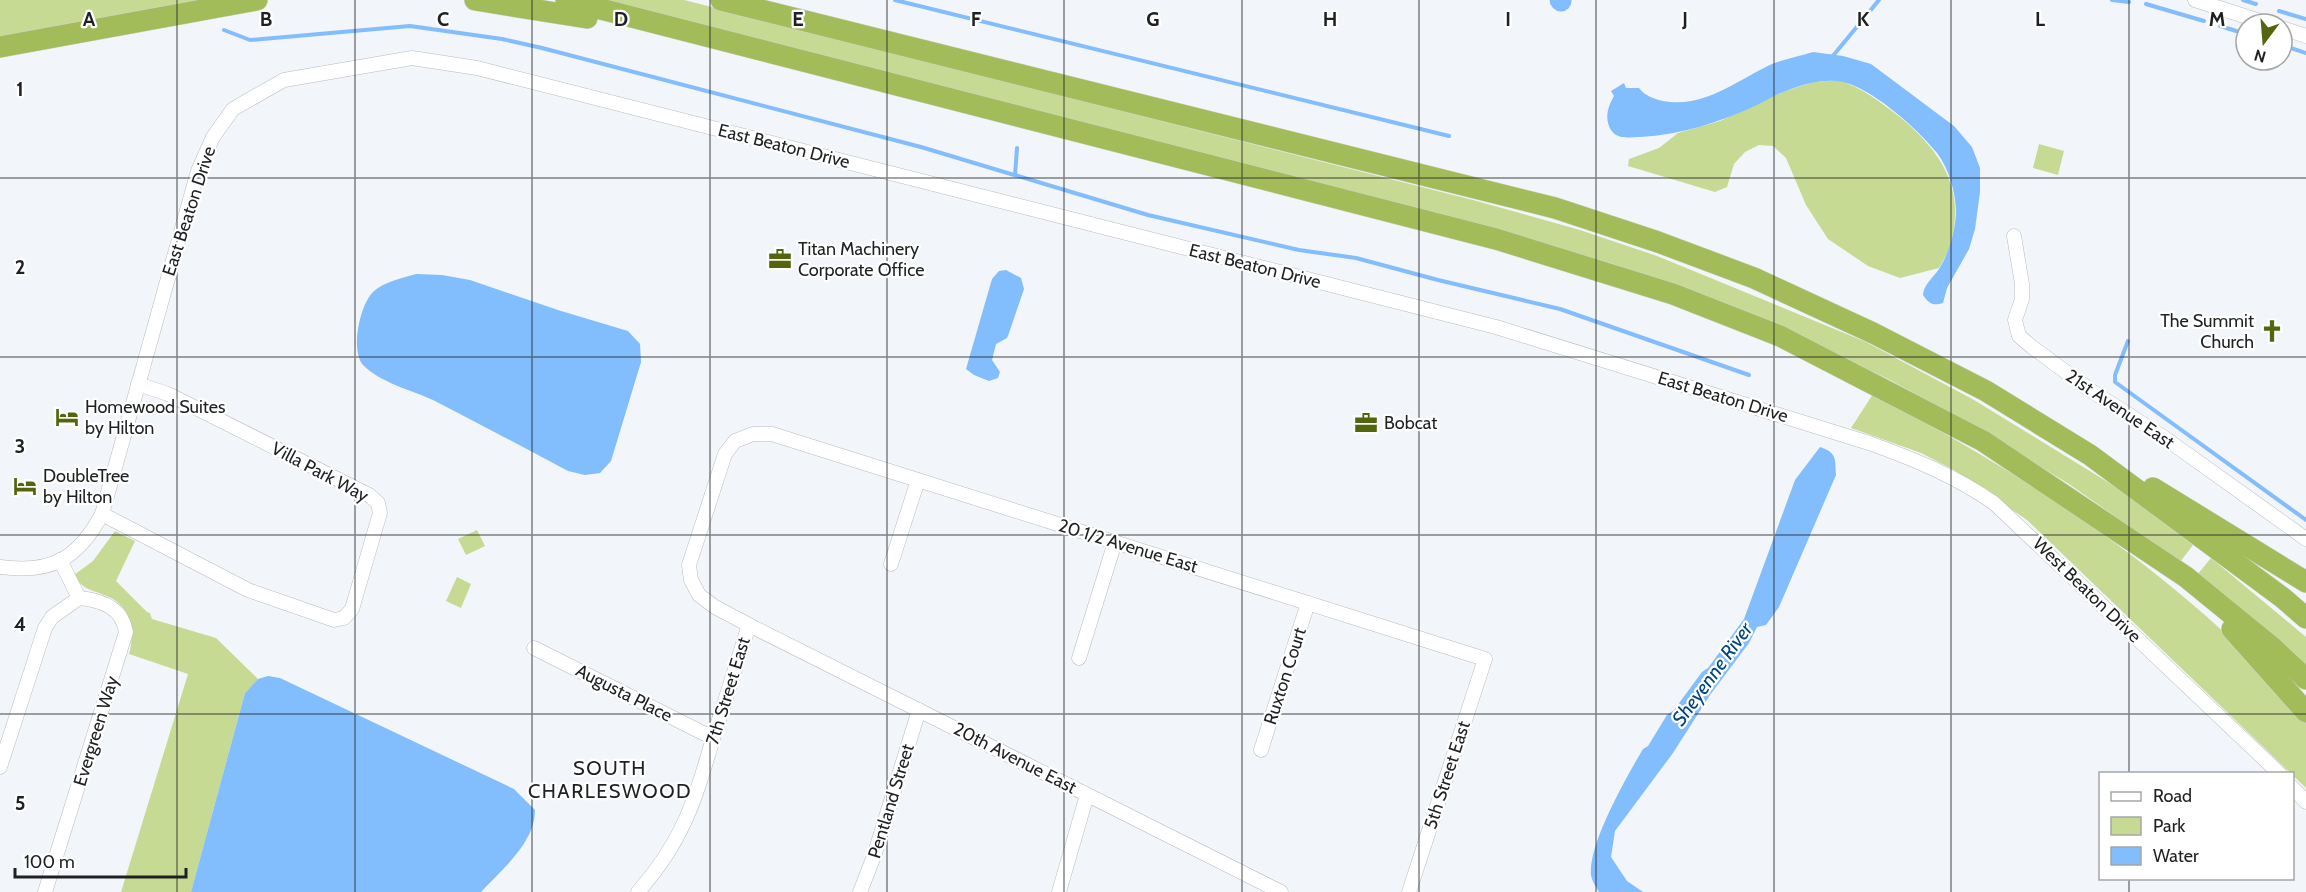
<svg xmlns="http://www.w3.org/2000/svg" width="2306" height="892" viewBox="0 0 2306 892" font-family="Cabin,sans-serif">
<rect width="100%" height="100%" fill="#f2f5fa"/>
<g fill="#c6da94">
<polygon points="0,0 212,0 0,39"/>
<polygon points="595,0 684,0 1473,200 1580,230 1657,256 1866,342 1974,400 2119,489 2193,545 2180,562 2069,484 1960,418 1888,379 1757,318 1610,263 1468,222"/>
<path d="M 1838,80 C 1863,88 1880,102 1901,118 C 1940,151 1964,186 1952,238 C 1950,249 1944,259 1939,268 L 1900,278 L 1868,266 L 1828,239 L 1806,205 L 1786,158 L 1773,146 L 1759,145 L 1745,152 L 1734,164 L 1727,187 L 1715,192 L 1628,166 L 1629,159 L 1659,148 L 1678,133 L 1720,121 L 1785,91 L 1814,82 Z"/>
<polygon points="2039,144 2064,151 2058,175 2033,168"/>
<path d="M 1873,394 C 1991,457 2105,527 2206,616 C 2243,648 2274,686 2306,722 L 2306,788 L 2027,520 L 1954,470 L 1921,453 L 1851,428 Z"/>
<polygon points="477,530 485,546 466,555 458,539"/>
<path d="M 115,531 L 135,541 L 116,581 L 147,612 L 150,613 L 152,619 L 216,638 L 258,679 L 245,693 L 191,892 L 121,892 L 188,674 L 129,654 C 135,632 132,608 109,597 C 94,590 83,591 74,575 L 93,561 Z"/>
<polygon points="2211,558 2306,637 2306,666 2197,575"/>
<polygon points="457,577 471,584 461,608 446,601"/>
</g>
<g fill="#82bdfd">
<path d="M 1813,52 L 1843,56 L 1871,64 L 1954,126 L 1972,147 L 1980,168 L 1980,192 L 1975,229 L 1969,249 L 1947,288 L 1943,303 C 1933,306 1929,304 1923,295 C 1924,284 1933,278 1939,269 C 1949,253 1955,232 1956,213 C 1956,193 1949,169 1937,153 C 1919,130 1865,81 1835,81 C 1818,80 1802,85 1786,91 C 1776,94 1767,100 1757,105 C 1720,122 1681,135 1640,137 C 1630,137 1617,140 1611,130 C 1604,119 1608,106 1614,96 L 1611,91 L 1624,83 L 1626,88 L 1639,88 C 1645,96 1654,99 1663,101 C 1704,109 1737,80 1772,64 C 1785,59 1800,56 1813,52 Z"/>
<polygon points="1006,270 1021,278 1024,289 1009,333 1007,338 996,344 992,360 1000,372 998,378 989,381 974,375 966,369 992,279 999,271"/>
<path d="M 416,274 L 442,275 L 470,280 L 561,311 L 628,331 L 640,344 L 641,362 L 611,461 L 600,473 L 585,475 L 568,471 C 523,447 478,423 433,400 C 411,390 381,383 363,365 C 350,350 360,305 373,292 C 383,282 403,278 416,274 Z"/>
<path d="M 1820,447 C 1837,453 1835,458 1836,475 L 1779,607 L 1766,625 L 1757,627 L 1749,643 L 1710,695 L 1673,753 L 1615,831 L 1611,857 L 1627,881 L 1643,892 L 1599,892 C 1596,887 1592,881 1591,875 C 1588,844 1627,776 1643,749 L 1648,746 L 1667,715 L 1674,710 L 1702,672 L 1708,668 L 1744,619 L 1795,480 Z"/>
<path d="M 268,676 L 280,678 L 514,789 L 535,810 C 535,843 502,869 481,892 L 191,892 L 245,693 L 258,679 Z"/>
</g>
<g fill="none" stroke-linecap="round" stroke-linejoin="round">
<g stroke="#82bdfd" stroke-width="4">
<polyline points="895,0 1449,136"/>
<polyline points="2112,0 2129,2"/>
<polyline points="2243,0 2256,4"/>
<polyline points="2146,4 2204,21"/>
<polyline points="2279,11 2306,19"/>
<polyline points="2220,26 2246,34"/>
<polyline points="224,30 250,40 410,26 502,39 542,48 921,147 1148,215 1299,250 1356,258 1438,280 1560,309 1749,375"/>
<polyline points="2282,45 2306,53"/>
<polyline points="1832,57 1879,0"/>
<polyline points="1015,175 1017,148"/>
<polyline points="2128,341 2115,375 2115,382 2306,520"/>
</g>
<polyline stroke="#82bdfd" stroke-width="21" points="1560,0 1561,1"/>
<g stroke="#b8bbbf" stroke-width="15">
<g id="minor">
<polyline points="2195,0 2269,24"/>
<polyline points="2282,28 2306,36"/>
<polyline points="2014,236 2022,284 2022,299 2015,320 2019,336 2032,347 2093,392 2162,436 2306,539"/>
<polyline points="102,514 248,590 334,620 344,618 352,609 380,513 378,503 369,495 168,394 138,384"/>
<polyline points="891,564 918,480"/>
<path d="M 0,567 C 51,574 78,559 102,514 L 198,171 L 213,137 L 233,109 L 284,80 L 412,58 L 477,68 L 1496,327 L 1869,443 C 1914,459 1955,476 1994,503 L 2280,774"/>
<polyline points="749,625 1281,892"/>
<polyline points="534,648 713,738"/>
<polyline points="1079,658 1115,542"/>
<polyline points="1261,750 1308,603"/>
<polyline points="0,767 45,628 52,617 79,598 60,560"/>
<polyline points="2292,787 2306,802"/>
<path d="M 45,892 L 126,632 C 122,607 101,600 79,598"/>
<path d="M 638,892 C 684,840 695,800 714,735 C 726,699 737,662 749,625 L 715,607 L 699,595 L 691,580 L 689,565 L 725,454 L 735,441 L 753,434 L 772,434 L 1485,659 L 1409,892"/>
<polyline points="860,892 874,856 919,710"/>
<polyline points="1059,892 1087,795"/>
</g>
</g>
<g stroke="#d2d2d3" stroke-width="22">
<g id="highway">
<polyline points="475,0 587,18"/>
<polyline points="566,0 1496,239 1673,294 1780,336 1983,441 2186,577 2273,648 2306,679"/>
<polyline points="721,0 1555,208 1658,242 1754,278 1873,333 1986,391 2090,455 2283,598 2306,618"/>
<polyline points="0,47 257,0"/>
<polyline points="2153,488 2306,582"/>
<polyline points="2232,629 2306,712"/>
</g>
</g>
<use href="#minor" stroke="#fff" stroke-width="14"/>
<use href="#highway" stroke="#a3bc5a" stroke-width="21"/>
</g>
<path fill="none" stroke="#1e2021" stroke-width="1.5" stroke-opacity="0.55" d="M 177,0 L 177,892M 355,0 L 355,892M 532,0 L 532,892M 710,0 L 710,892M 887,0 L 887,892M 1064,0 L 1064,892M 1242,0 L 1242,892M 1419,0 L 1419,892M 1596,0 L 1596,892M 1774,0 L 1774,892M 1951,0 L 1951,892M 2129,0 L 2129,774M 0,178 L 2306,178M 0,357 L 2306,357M 0,535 L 2306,535M 0,714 L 2306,714M 2129,878 L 2129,892"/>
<defs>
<g id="office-bare" transform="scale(1.8)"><path d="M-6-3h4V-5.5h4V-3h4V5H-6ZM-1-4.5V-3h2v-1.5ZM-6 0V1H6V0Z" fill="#53650d" stroke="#fff" stroke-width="2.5" paint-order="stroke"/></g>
<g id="church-bare" transform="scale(1.8)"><path d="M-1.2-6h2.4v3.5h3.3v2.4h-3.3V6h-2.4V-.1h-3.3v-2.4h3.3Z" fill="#53650d" stroke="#fff" stroke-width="2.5" paint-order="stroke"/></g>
<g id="hotel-bare" transform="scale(1.8)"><path d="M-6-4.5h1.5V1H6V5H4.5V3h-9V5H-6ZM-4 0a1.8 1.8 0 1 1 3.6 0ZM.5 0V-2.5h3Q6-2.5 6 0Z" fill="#53650d" stroke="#fff" stroke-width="2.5" paint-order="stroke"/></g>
</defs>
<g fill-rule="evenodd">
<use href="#office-bare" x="780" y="259"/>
<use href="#church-bare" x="2272" y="331"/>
<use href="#hotel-bare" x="67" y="417"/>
<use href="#office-bare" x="1366" y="423"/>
<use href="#hotel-bare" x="25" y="486"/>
</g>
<g text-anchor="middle" stroke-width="4.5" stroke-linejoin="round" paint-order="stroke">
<g font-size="18" fill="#1e2021" stroke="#fff">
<text transform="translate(784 146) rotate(14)" y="6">East Beaton Drive</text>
<text transform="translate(189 211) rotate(-72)" y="6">East Beaton Drive</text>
<text transform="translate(1255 266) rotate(14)" y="6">East Beaton Drive</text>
<text transform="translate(1723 397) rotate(17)" y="6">East Beaton Drive</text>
<text transform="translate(2120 409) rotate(34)" y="6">21st Avenue East</text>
<text transform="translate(320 472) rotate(28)" y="6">Villa Park Way</text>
<text transform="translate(1128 546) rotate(17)" y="6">20 1/2 Avenue East</text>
<text transform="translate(2087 590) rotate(44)" y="6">West Beaton Drive</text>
<text transform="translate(1285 676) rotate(-72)" y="6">Ruxton Court</text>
<text transform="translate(728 691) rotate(-73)" y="6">7th Street East</text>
<text transform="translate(624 693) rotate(27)" y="6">Augusta Place</text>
<text transform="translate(96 731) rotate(-73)" y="6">Evergreen Way</text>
<text transform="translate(1015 758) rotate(27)" y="6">20th Avenue East</text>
<text transform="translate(1447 775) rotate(-72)" y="6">5th Street East</text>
<text transform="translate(891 801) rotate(-73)" y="6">Pentland Street</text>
</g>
<g font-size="18" fill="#1e2021" stroke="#fff" text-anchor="start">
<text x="798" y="255">Titan Machinery<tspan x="798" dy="21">Corporate Office</tspan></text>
<text x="2254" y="327" text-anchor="end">The Summit<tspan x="2254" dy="21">Church</tspan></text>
<text x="85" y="413">Homewood Suites<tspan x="85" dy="21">by Hilton</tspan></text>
<text x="1384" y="429">Bobcat</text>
<text x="43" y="482">DoubleTree<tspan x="43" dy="21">by Hilton</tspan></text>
</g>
<g font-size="20" font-style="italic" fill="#00447c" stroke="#fff">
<text transform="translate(1712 674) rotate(-54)" y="7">Sheyenne River</text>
</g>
<g font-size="20" letter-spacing="1.5" fill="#1e2021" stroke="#fff">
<text x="610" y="775">SOUTH<tspan x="610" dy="23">CHARLESWOOD</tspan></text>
</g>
</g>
<g font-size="20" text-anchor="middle" font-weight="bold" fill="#1e2021" stroke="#fff" stroke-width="4.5" stroke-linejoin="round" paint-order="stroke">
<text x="89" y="26">A</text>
<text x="266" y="26">B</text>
<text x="443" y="26">C</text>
<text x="621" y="26">D</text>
<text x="798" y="26">E</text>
<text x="976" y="26">F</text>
<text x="1153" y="26">G</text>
<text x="1330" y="26">H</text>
<text x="1508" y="26">I</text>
<text x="1685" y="26">J</text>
<text x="1863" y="26">K</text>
<text x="2040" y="26">L</text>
<text x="2217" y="26">M</text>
<text x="20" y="96">1</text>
<text x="20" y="274">2</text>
<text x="20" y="453">3</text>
<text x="20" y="631">4</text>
<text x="20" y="810">5</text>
</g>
<rect x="2099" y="772" width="195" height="108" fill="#ffffff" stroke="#a5a6a6" stroke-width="1.5"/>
<rect x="2111" y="792" width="30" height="9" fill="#ffffff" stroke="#a5a6a6" stroke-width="1.5"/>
<text x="2153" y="802" font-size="18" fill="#1e2021">Road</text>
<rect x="2111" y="817" width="30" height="18" fill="#c6da94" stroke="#a5a6a6" stroke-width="1.5"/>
<text x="2153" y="832" font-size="18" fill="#1e2021">Park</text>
<rect x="2111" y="847" width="30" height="18" fill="#82bdfd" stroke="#a5a6a6" stroke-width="1.5"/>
<text x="2153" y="862" font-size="18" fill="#1e2021">Water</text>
<g transform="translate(2264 42) rotate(196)"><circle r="28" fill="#ffffff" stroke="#a5a6a6" stroke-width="1.5"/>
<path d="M0-4.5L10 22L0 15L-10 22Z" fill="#53650d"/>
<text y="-9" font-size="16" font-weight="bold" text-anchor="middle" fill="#1e2021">N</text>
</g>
<path d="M15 868v9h171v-9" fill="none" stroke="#1e2021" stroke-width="3"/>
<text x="24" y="868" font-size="18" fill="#1e2021" stroke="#ffffff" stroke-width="4.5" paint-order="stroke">100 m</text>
</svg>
